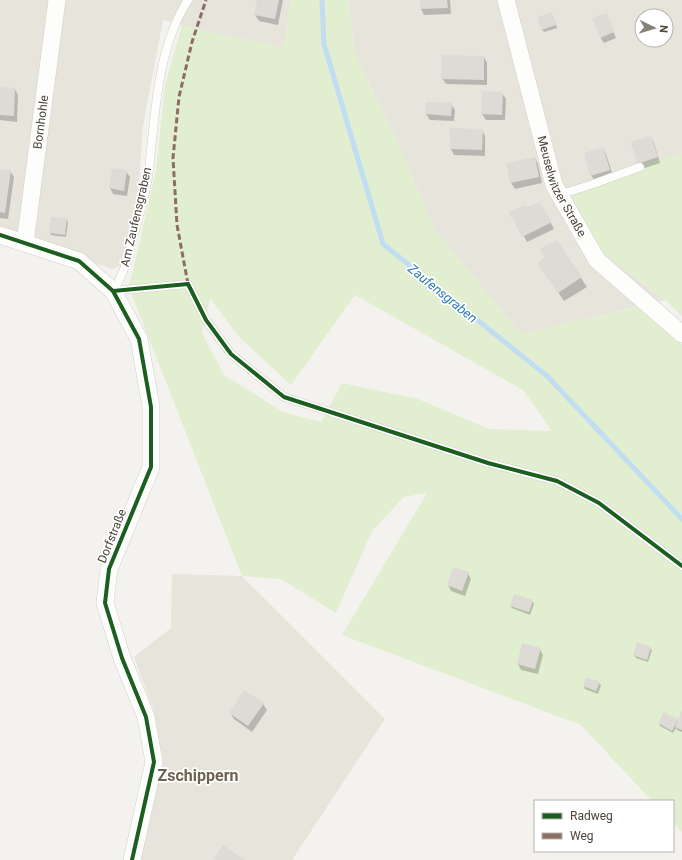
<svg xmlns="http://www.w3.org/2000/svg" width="682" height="860" viewBox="0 0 682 860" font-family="Roboto,sans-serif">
<rect width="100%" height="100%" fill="#f4f2ee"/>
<g fill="#e7e4dc" fill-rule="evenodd">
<polygon points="0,0 291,0 284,47 212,33 163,20 143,126 138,198 120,266 113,269 0,231"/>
<path d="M 348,0 L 682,0 L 682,153 L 566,190 L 599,250 L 665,300 L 521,334 L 435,230 L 396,139 L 355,54 ZM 642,16 L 666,16 L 666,40 L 642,40 Z"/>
<polygon points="172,574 242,576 385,719 292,860 140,860 162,764 153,709 134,657 171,628"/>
</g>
<g fill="#e1eecf" fill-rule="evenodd">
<path d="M 291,0 L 348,0 L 355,54 L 396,139 L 435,230 L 521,334 L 641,306 L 682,344 L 682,832 L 673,823 L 673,801 L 652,801 L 581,725 L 342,635 L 427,493 L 404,497 L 372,531 L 336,613 L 281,579 L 242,576 L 128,285 L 131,279 L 156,170 L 165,85 L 182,25 L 212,33 L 284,47 ZM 355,295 L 523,390 L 552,431 L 489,429 L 418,399 L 342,383 L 321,422 L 283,412 L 224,375 L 202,333 L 210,298 L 239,337 L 291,385 Z"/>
<polygon points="682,153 682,316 665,300 599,250 566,189"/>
</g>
<g fill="#0003">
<polygon points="258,0 283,0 278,25 259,21 255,15"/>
<polygon points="421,0 450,0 451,14 424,15 421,9"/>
<polygon points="606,14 616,38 604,43 600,37"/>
<polygon points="553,16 557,28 544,32 542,29"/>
<polygon points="484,57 487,63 487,85 446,84 442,78"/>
<polygon points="0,88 15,89 18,95 17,122 0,120"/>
<polygon points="502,93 506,99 505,120 486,120 482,114"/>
<polygon points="427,103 451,104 455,110 454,121 430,120 426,114"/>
<polygon points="482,130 485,136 485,156 454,155 451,149"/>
<polygon points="651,137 654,143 660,163 642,169 638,163"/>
<polygon points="603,148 606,154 613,176 595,181 591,175"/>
<polygon points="535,158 538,164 542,183 515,189 511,183 507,164"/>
<polygon points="0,170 10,171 14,177 8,219 0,218"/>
<polygon points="126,171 130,177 127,196 113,194 110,188"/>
<polygon points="540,203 554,229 527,242 511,213 527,208"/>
<polygon points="66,219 68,222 66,237 51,235 50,232"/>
<polygon points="556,241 587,287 564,301 545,273"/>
<polygon points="468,573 471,579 465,596 451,591 448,585"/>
<polygon points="532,601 534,604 530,615 512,608 511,606"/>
<polygon points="650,648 652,650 648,662 636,658 634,655"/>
<polygon points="540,649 543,655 538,674 521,670 518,664"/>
<polygon points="587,678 599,683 601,685 598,694 585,689 584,686"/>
<polygon points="263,704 267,710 252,732 234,719 230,713"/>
<polygon points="664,713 678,721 682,713 682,732 677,730 676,728 673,733 660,726 659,723"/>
</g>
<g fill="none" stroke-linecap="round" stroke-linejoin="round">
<polyline stroke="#c0ddf1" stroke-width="5" points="322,0 324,44 383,244 547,376 682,519"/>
</g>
<g fill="#dedbd6">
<polygon points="257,0 279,0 275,19 254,15"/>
<polygon points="420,0 447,0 448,8 420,9"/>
<polygon points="552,12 556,25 541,30 537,17"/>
<polygon points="607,13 614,32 600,38 592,18"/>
<polygon points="442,55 484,56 484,80 441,79"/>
<polygon points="0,87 15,88 14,116 0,115"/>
<polygon points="482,91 503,92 502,115 481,114"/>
<polygon points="426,102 452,103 451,116 425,114"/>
<polygon points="450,128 483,129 482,150 450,149"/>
<polygon points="651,136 658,157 637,164 631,142"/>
<polygon points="603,147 610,170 590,176 584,153"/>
<polygon points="535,157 539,177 510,183 506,163"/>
<polygon points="112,168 127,170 124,191 109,188"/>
<polygon points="0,169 11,170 5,213 0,212"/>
<polygon points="540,202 552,222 522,237 509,212 526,205 527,207"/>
<polygon points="51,217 67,218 65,235 49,233"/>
<polygon points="557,240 582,277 558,293 538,264 544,257 540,249"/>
<polygon points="453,567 469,572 462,591 447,585"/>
<polygon points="514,594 533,600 529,612 510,606"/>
<polygon points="637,642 651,647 647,660 633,655"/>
<polygon points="522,643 541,648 535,669 517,664"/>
<polygon points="586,677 600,682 596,691 583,686"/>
<polygon points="244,690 264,703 248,726 229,713"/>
<polygon points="682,710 682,730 675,727"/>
<polygon points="664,712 678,719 672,731 658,723"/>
<polygon points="223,845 245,860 217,860 214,858"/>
</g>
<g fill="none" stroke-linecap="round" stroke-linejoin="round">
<g stroke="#d2d0cb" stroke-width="9">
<g id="service">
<polyline points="559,195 593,184 640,167"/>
<polyline points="113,291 188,284 206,320 231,354 284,397 488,463 557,481 599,503 682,566"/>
<path d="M 113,291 C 124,274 127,260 132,240 C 139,218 146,194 149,170 C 155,115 157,48 188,0"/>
</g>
</g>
<g stroke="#d2d0cb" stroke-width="18">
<g id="minor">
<path id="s1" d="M 506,0 L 554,185 L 597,260 L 682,334"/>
<polyline points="0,235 79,261 113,291 139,339 151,407 151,467 109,569 105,603 122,658 146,717 154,762 132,860"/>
<path id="s2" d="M 25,243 L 57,0"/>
</g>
</g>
<use href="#service" stroke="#fdfdfc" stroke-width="8"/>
<use href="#minor" stroke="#fdfdfc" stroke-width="17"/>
<polyline stroke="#8d6e63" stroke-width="3" stroke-dasharray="6 3" stroke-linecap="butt" points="188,284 177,225 173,158 179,97 192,42 206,0"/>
<g stroke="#fff" stroke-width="6">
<g id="cycleway">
<polyline points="0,235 79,261 113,291 139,339 151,407 151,467 109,569 105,603 122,658 146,717 154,762 132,860"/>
<polyline points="113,291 188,284 206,320 231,354 284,397 488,463 557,481 599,503 682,566"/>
</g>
</g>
<use href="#cycleway" stroke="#1b5e20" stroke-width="4"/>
</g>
<g text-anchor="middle" stroke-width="3.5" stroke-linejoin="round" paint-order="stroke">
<g font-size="12" fill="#4b4439" stroke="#fff">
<text dy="4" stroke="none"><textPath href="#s2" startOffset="122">Bornhohle</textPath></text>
<text dy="4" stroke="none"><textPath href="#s1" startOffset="195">Meuselwitzer Straße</textPath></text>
<text transform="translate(136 217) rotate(-77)" y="4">Am Zaufensgraben</text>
<text transform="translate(112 536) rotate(-68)" y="4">Dorfstraße</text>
</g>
<g font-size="13" font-style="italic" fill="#2e7ab2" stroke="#fff">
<text transform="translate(443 293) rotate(39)" y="5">Zaufensgraben</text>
</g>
<g font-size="16" font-weight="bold" fill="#6e6250" stroke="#fff">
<text x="198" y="781">Zschippern</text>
</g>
</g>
<rect x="534" y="800" width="140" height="52" fill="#ffffff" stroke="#b7b4b0"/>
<rect x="542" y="813" width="20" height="6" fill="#1b5e20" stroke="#b7b4b0"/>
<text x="570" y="820" font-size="12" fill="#4b4439">Radweg</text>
<rect x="542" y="833" width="20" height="6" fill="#8d6e63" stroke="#b7b4b0"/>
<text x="570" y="840" font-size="12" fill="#4b4439">Weg</text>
<g transform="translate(654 28) rotate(95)"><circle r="19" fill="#ffffff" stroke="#b7b4b0"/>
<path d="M0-3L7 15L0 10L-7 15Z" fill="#868178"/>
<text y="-6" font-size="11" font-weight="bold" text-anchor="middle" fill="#4b4439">N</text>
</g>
</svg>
